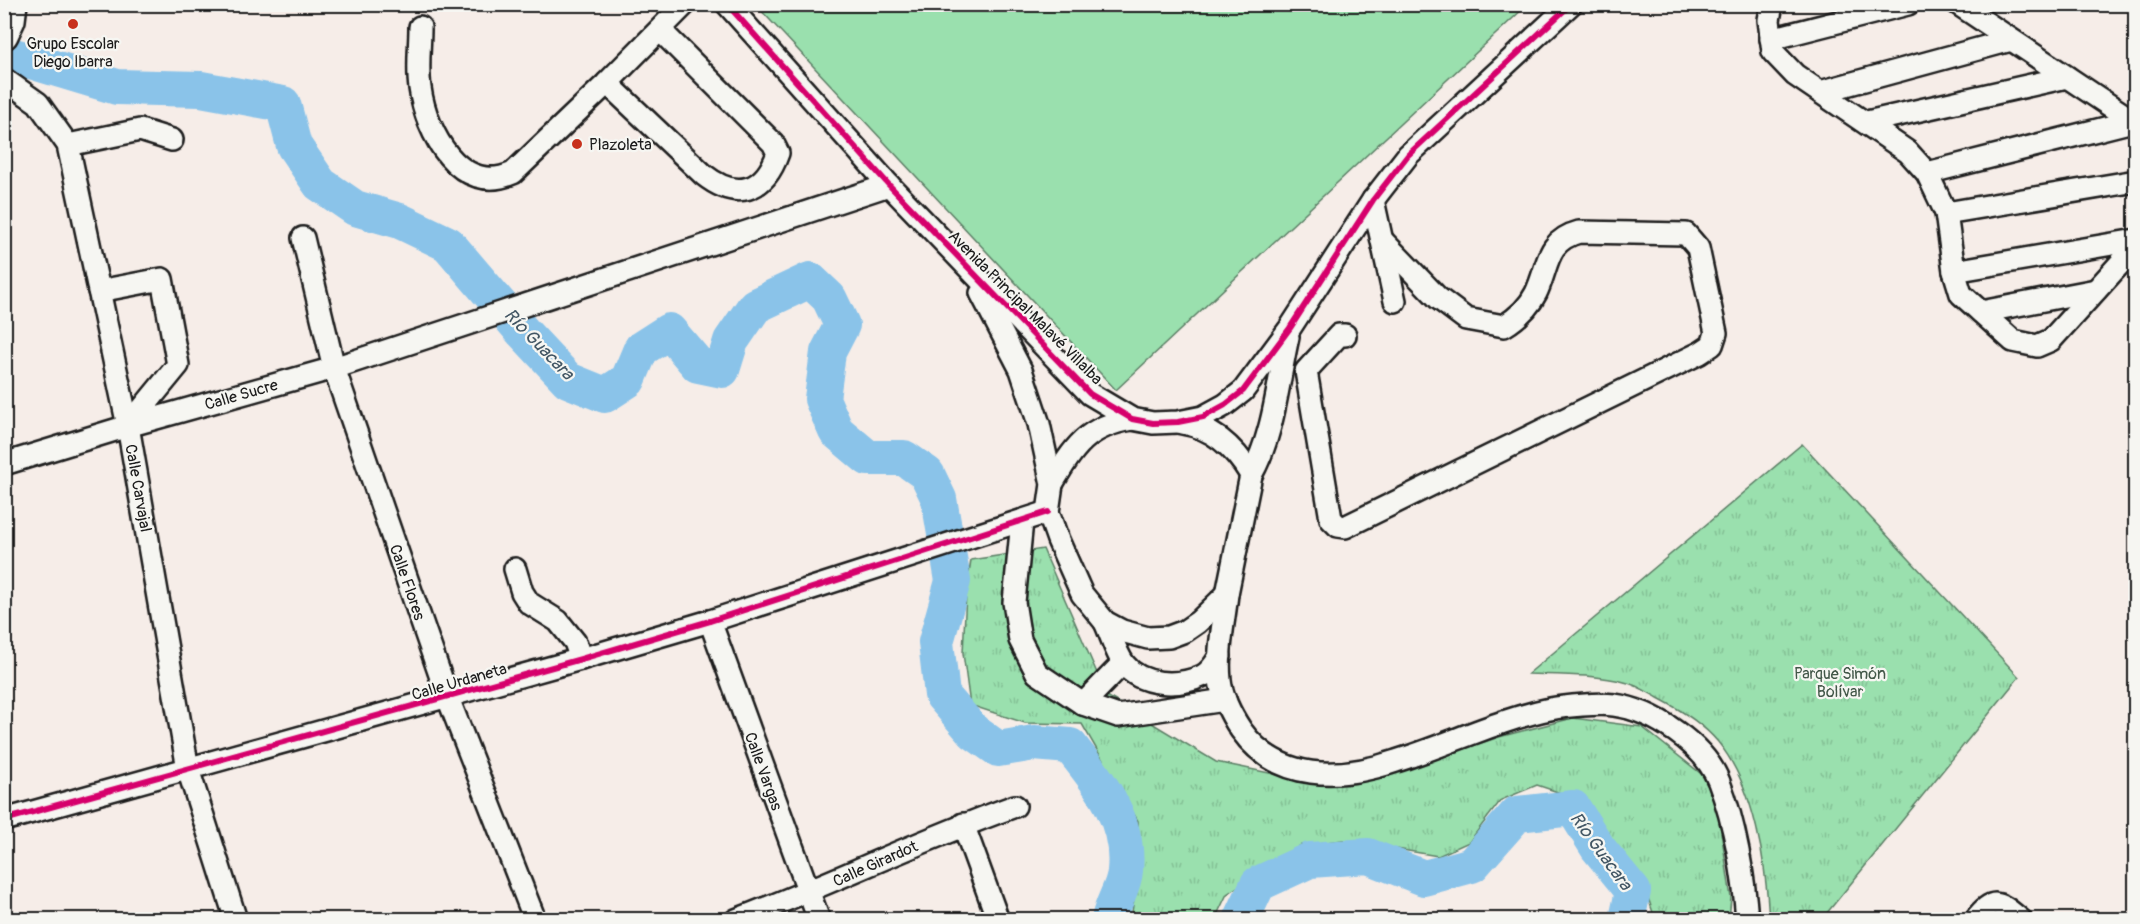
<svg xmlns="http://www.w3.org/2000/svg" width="2140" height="924" viewBox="0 0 2140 924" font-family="Pangolin,sans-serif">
<defs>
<pattern id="park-tufts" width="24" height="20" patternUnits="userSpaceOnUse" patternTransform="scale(1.5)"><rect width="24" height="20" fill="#9ae0ae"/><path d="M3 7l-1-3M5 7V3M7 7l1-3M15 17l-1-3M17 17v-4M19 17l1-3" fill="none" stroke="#84c095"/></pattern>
</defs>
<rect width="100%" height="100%" fill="#f6ede8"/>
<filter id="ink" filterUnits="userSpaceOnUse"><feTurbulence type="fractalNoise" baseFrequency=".0167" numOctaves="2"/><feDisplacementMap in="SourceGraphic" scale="12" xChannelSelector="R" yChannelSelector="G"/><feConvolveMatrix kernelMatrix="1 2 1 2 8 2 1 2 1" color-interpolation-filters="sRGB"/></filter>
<g filter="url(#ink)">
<polygon fill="#9ae0ae" stroke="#5b7e65" stroke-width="1.5" points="756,5 1527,5 1116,390"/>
<g fill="url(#park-tufts)" stroke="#5b7e65" stroke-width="1.5">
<path d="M 1802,444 L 2019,677 L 1822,919 L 1769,919 C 1766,864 1755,787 1718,742 C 1703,724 1681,710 1660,699 C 1650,694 1639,686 1628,683 C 1595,674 1561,675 1528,674 Z"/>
<polygon points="1043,549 1107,696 1216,762 1317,783 1417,765 1499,737 1573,718 1642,727 1714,784 1731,898 1729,919 1655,919 1647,894 1588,802 1537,785 1501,800 1469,842 1438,856 1343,840 1301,845 1227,894 1215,919 1131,919 1138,871 1138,821 1082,724 1025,723 970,705 963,653 966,593 971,560"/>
</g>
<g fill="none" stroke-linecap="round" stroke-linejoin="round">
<g stroke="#8ac3e9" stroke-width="36">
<path d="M 4,53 L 117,87 L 201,89 L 283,104 L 294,146 L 320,184 L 355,208 L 400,221 L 448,244 L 523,332 L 568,380 L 605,395 L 628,380 L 641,349 L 669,331 L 698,365 L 722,370 L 731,341 L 755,306 L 810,280 L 829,298 L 842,325 L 828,352 L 822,399 L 836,431 L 868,458 L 904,458 L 927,474 L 939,499 L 953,581 L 936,642 L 942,695 L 974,732 L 998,749 L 1034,743 L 1070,746 C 1100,784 1130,819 1125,871 C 1124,887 1112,903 1109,920"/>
<polyline points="1241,920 1258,884 1310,860 1368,856 1424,878 1472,865 1517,814 1573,808 1598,848 1633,891 1627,920"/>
</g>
<g stroke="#1c1c1c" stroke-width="26">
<g id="minor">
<polyline points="727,4 889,185 1090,394 1132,419 1153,423 1178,422 1203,417 1225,405 1243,391 1290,328 1373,200 1408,155 1571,4"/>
<polyline points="1772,4 1769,20 1773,52 1795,75 1908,152 1927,173 1946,213 1954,271 1961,294 2013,341 2037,346 2051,340 2136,246"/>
<polyline points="1958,4 2136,123"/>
<path d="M 420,27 C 420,47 417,68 420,88 C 426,132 460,197 513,173 L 607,83"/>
<path d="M 660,30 L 773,143 L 778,153 C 764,193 736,200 704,175 L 607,83 L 685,4"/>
<polyline points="1771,39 1908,4"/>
<polyline points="4,79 38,103 68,145 128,426 188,769 236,920"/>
<polyline points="1820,92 2011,40"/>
<polyline points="1867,122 2067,77"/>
<polyline points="68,145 140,130 172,140"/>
<polyline points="1927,173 2133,121"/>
<polyline points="1373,200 1395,301"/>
<polyline points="1946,213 2136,181"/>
<polyline points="303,238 334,368 448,698 535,920"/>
<polyline points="1954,271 2136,240"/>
<polyline points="99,291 162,279 178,365 128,426"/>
<path d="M 981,293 L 1021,370 L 1039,424 L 1052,484 L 1048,512 L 1058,540 L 1082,594 L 1105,622 L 1122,631 L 1148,638 L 1169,637 L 1185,631 L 1198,622 L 1227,594 L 1251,475 C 1274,435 1278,381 1288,337"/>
<polyline points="1981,312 2096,290"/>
<path d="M 1345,335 L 1339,335 L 1306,371 L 1331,519 L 1338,526 L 1345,527 L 1700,353 L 1712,345 L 1716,333 L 1698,248 L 1686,234 L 1579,232 C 1545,241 1549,266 1536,293 C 1529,307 1517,318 1504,326 L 1466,319 L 1438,298 L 1382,240"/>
<path d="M 1182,423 C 1214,428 1235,448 1251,475"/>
<polyline points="4,464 128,426 334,368 889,185"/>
<path d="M 1052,484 C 1074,447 1087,426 1132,419"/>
<polyline points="1022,521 1014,602 1020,640 1037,673 1083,704 1118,716 1225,700"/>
<polyline points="515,569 522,592 529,603 558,621 575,642 581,659"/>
<path d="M 1227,594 C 1224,622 1217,652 1220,680 C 1222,698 1231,715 1241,730 C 1278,782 1340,780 1396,761 C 1448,745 1497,720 1550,709 C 1566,706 1598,703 1614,705 C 1653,710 1705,745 1719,782 C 1735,824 1744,876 1747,920"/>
<polyline points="710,621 819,920"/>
<path d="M 1105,622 C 1111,635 1116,653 1124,664 C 1141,686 1178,687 1202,676 C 1211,672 1215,664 1220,656"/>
<polyline points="1083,704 1123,663"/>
<polyline points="4,820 581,659 710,621 1048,512"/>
<polyline points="963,824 998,920"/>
<path d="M 736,920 C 830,884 920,840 1015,806"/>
<path d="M 1975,920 C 1994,895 2000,903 2021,920"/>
</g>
</g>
<g stroke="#1c1c1c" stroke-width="32">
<polyline id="major" points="4,35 11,20 13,4"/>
</g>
<use href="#minor" stroke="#f6f6f2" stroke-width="21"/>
<use href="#major" stroke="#f6f6f2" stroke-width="27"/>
<g stroke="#f6f6f2" stroke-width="10">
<g id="cycleway">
<polyline points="727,4 889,185 1090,394 1132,419 1153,423 1178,422 1203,417 1225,405 1243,391 1290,328 1373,200 1408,155 1571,4"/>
<polyline points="4,820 581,659 710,621 1048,512"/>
</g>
</g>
<use href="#cycleway" stroke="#d6006c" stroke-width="6"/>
</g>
</g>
<g fill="#c8321e" stroke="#f6f6f2" stroke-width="2">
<circle cx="73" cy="24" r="6"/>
<circle cx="577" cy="144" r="6"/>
</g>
<g text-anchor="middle" stroke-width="4.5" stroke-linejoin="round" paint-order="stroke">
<g font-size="16" fill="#1c1c1c" stroke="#f6f6f2">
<text x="73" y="49">Grupo Escolar<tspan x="73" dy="18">Diego Ibarra</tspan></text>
<text x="589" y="150" text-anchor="start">Plazoleta</text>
</g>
<g font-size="16" fill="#1c1c1c" stroke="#f6f6f2">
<text transform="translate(1026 307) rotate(45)" y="6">Avenida Principal Malavé Villalba</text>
<text transform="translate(241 394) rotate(-16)" y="6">Calle Sucre</text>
<text transform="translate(139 488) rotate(80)" y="6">Calle Carvajal</text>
<text transform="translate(408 582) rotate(71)" y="6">Calle Flores</text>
<text transform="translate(459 681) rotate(-16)" y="6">Calle Urdaneta</text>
<text transform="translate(764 771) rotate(70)" y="6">Calle Vargas</text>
<text transform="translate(875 863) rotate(-24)" y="6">Calle Girardot</text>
</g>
<g font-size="16" fill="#425748" stroke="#f6f6f2">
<text x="1840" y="679">Parque Simón<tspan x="1840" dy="18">Bolívar</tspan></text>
</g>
<g font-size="18" font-style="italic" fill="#425664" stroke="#f6f6f2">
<text transform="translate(539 344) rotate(46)" y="6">Río Guacara</text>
<text transform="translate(1601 851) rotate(54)" y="6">Río Guacara</text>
</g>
</g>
<rect width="2140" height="924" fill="none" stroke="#f6f6f2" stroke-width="24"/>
<rect x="12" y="12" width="2116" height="900" fill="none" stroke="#1c1c1c" stroke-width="2" filter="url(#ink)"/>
</svg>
